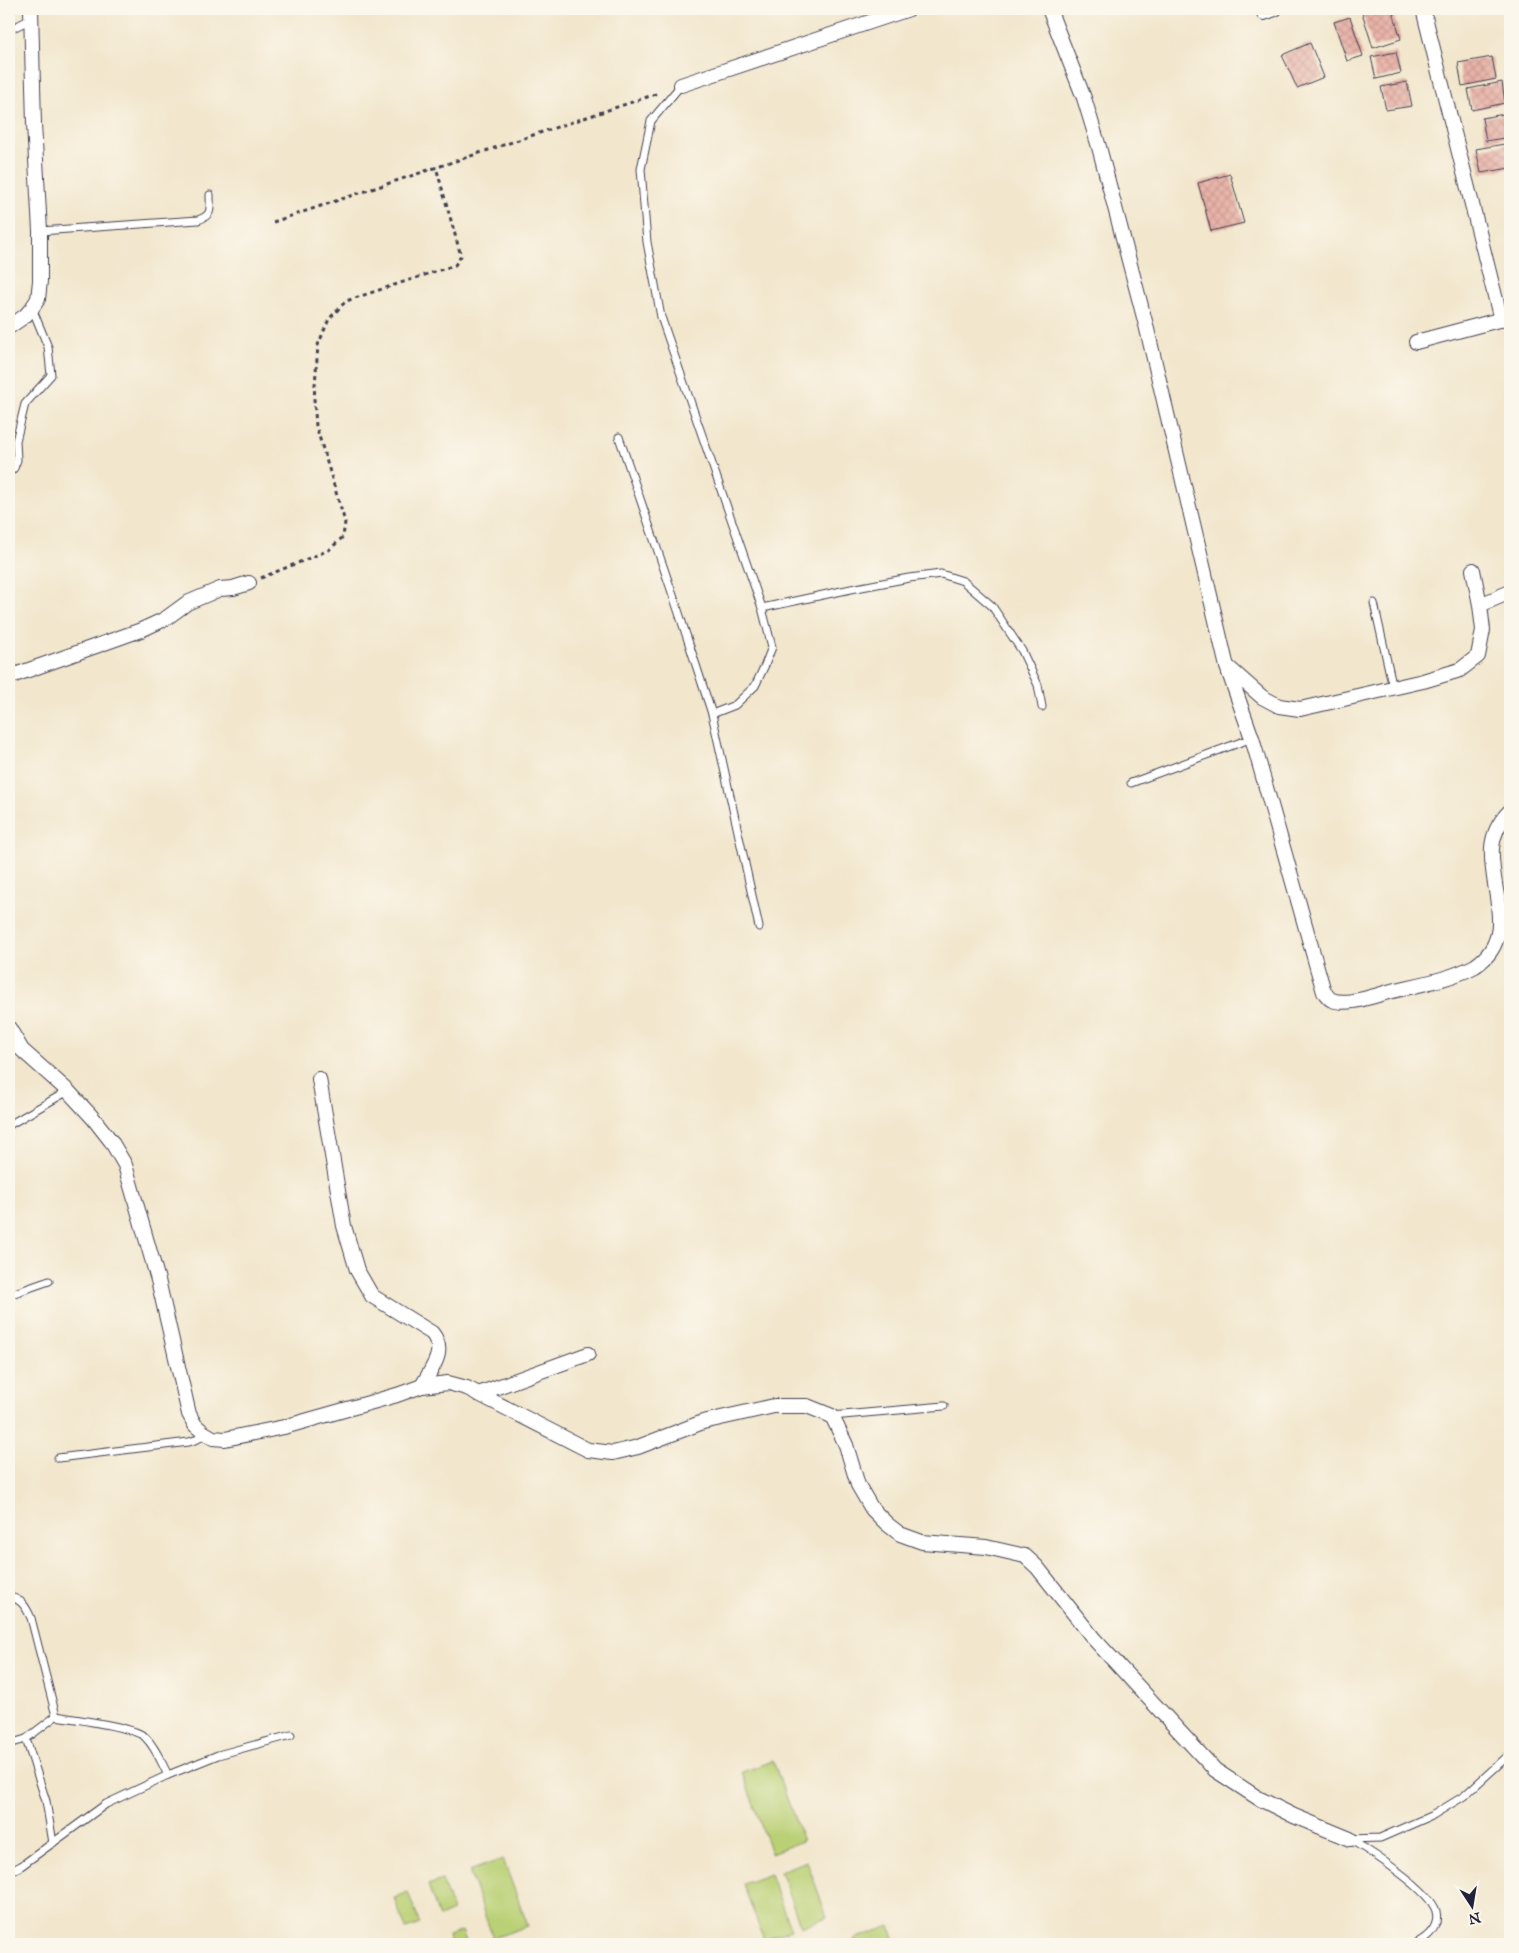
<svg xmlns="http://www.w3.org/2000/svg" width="1519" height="1953" viewBox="0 0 1519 1953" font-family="'IM FELL Great Primer',serif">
<defs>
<pattern id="building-cross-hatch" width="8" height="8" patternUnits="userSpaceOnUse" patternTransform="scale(1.25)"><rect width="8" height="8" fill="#e8b2a7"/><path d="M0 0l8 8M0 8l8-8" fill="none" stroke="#c79991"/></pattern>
</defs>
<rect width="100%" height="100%" fill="#fbf7ec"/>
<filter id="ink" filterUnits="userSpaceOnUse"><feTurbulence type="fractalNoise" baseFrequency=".02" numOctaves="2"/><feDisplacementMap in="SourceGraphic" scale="10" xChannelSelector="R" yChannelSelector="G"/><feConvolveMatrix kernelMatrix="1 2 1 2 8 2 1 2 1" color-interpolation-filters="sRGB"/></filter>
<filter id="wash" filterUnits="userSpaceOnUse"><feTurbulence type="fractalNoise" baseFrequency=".0096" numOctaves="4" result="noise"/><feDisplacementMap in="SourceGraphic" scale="20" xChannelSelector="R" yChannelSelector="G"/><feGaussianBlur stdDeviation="1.12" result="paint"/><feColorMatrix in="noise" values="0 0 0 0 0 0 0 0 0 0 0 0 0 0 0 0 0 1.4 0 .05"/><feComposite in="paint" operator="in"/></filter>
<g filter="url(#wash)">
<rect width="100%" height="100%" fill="#f2e6cc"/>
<g fill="#bad075" stroke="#6e7958">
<polygon points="773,1761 803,1841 771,1853 742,1772"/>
<polygon points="503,1859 528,1926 493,1938 469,1871"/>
<polygon points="807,1861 827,1917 801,1927 780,1871"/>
<polygon points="770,1874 791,1930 764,1940 743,1884"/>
<polygon points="442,1880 453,1911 439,1917 428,1885"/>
<polygon points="408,1892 420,1924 406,1929 394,1898"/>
<polygon points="890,1926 896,1944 856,1944 854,1939"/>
<polygon points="462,1931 467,1944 450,1944 448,1936"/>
</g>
<g id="blocks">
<g fill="url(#building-cross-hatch)">
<polygon points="659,9 680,9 680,10 660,12"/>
<polygon points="1361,9 1392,9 1401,39 1373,48"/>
<polygon points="1350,17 1363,56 1347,61 1334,22"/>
<polygon points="1310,43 1324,77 1297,88 1282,55"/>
<polygon points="1396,52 1401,73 1376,79 1371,57"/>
<polygon points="1492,57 1496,79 1462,86 1458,63"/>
<polygon points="1407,82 1412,106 1386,110 1381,87"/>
<polygon points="1502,82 1505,103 1472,110 1468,89"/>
<polygon points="1510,113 1510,137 1486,141 1482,118"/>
<polygon points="1510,143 1510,168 1481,173 1476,149"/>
<polygon points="1230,174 1244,223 1211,231 1198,183"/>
</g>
</g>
</g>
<g filter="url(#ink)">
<use href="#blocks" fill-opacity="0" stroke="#413f51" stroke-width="1"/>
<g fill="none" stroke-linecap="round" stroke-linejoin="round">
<g stroke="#413f51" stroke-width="9">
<g id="lane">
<polyline points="9,30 31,19"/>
<polyline points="681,85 651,121 641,169 647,242 661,317 762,608 772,647 765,665 755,686 735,705 712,714"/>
<path d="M 40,231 L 198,220 C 213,215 210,209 210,195"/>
<polyline points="619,437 678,610 712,714 759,927"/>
<polyline points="9,473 14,468 17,460 16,441 25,404 51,375 48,347 32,308"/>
<polyline points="1374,603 1393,688"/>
<polyline points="762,608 851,589 909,578 941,574 963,581 992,606 1022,651 1038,685 1042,707"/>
<polyline points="1131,783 1252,738"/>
<polyline points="9,1125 68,1091"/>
<polyline points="9,1295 49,1281"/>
<polyline points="832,1416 944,1406"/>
<polyline points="58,1458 189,1442 198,1439 203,1432"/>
<path d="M 9,1597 C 22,1599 26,1607 31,1618 L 56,1716"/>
<polyline points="26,1739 46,1801 53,1843"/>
<path d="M 9,1744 L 26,1739 L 56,1716 C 73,1719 137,1727 146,1738 C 156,1748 161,1762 168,1775"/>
<polyline points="1350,1839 1380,1838 1433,1815 1464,1796 1510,1754"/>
<path d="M 1351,1840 C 1371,1852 1429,1889 1436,1911 C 1440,1927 1427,1938 1415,1944"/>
<polyline points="9,1872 21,1866 106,1804 168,1775 218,1755 291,1735"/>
</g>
</g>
<g stroke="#413f51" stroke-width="16">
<g id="street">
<path d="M 1049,9 L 1084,98 L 1099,147 L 1146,325 L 1227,667 L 1252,738 L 1324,992 C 1326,994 1329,999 1332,1000 C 1346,1006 1374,996 1388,992 C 1416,985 1449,980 1475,966 C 1519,937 1489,889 1492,848 C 1493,833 1500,821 1510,811"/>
<polyline points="1423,9 1501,320"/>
<polyline points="1264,13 1275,9"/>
<polyline points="681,85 909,9"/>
<polyline points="9,327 25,316 32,308 38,299 40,281 40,231 34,124 31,9"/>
<polyline points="1416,342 1510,317"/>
<polyline points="1480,605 1510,592"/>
<polyline points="1228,667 1262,697 1279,706 1300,709 1423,681 1460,670 1478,656 1483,630 1480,605 1473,570"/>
<polyline points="9,677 141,630 165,619 187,603 220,589 233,588 249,583"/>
<polyline points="9,1028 22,1050 68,1091 93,1118 111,1141 125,1165 158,1280 189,1414 195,1425 203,1432 213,1438 225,1439 284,1427 397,1395 422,1386 448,1383 467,1388 588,1450 613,1453 638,1447 703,1422 774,1406 807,1406 832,1416 846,1445 858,1485 872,1509 887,1524 900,1534 922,1542 986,1547 1025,1556 1037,1567 1094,1639 1215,1770 1258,1798 1294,1816 1350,1839"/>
<path d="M 319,1079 L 344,1226 L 357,1270 L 372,1296 L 432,1333 C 447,1352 432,1367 422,1386"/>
<polyline points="478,1394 588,1354"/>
</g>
</g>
<g stroke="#413f51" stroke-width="3" stroke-dasharray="4 4" stroke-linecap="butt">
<polyline points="273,222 659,93"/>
<polyline points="261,578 329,550 343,537 345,522 316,426 314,399 318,345 329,319 346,301 455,265 461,256 436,167"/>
</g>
<use href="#lane" stroke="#fff" stroke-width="7"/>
<use href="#street" stroke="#fff" stroke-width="14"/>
</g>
</g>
<rect width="1519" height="1953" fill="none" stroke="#fbf7ec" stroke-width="30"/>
<g transform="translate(1472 1906) rotate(168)" stroke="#fbf7ec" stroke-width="4" paint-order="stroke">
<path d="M0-4L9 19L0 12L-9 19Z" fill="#22223b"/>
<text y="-8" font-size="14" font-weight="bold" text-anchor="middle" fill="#22223b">N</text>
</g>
</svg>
